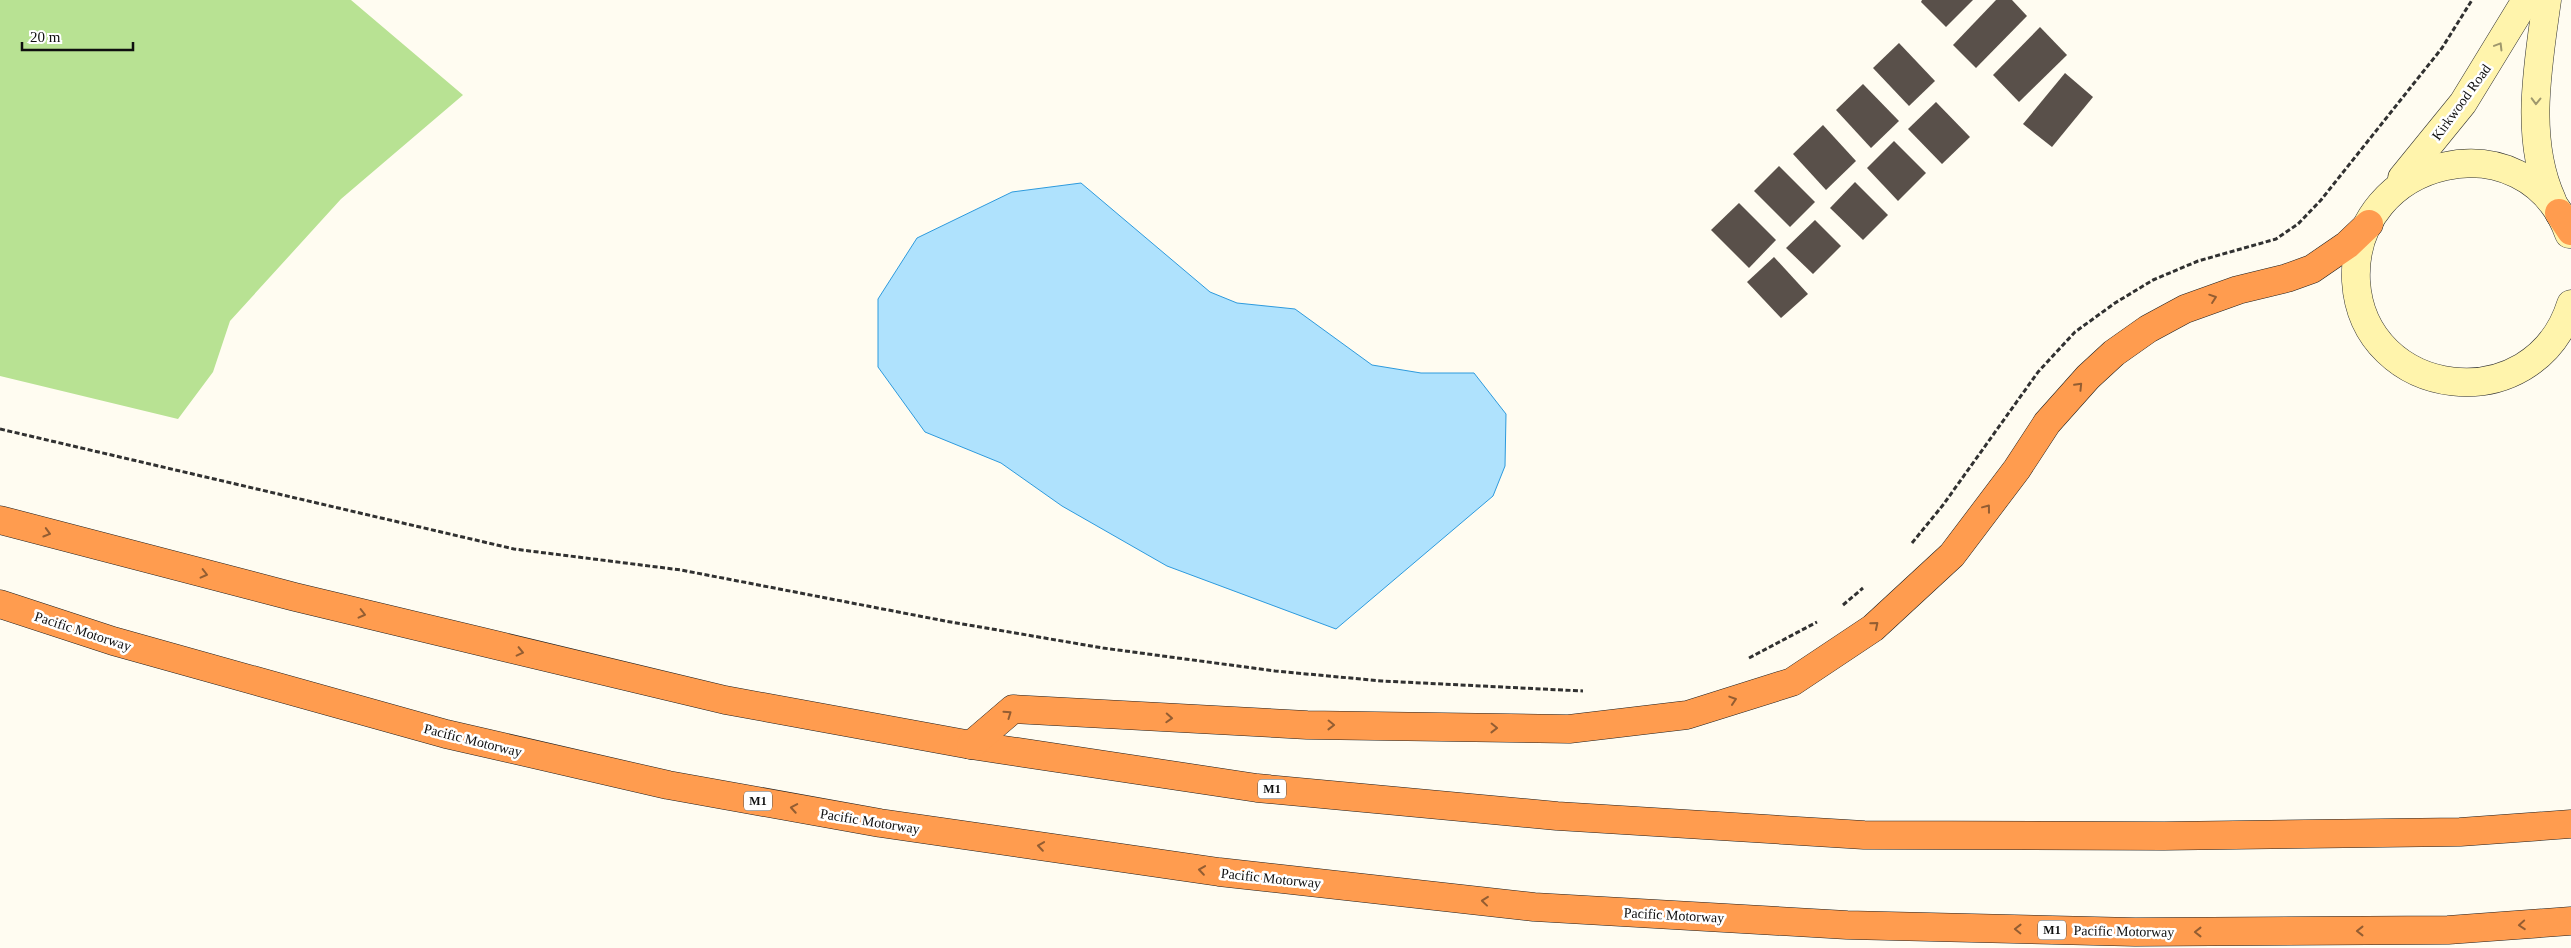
<svg xmlns="http://www.w3.org/2000/svg" width="2571" height="948" viewBox="0 0 2571 948" font-family="Georgia,serif">
<rect width="100%" height="100%" fill="#fffcf1"/>
<polygon fill="#b8e293" points="0,0 351,0 463,95 341,199 230,321 213,372 178,419 0,376"/>
<polygon fill="#afe2fd" stroke="#2d9add" points="1081,183 1210,292 1237,303 1295,309 1372,365 1421,373 1474,373 1506,414 1505,466 1493,496 1336,629 1167,566 1062,506 1001,463 925,432 878,367 878,299 917,238 1012,192"/>
<g fill="#59504a">
<polygon points="1922,0 1973,0 1946,27 1921,2"/>
<polygon points="1996,0 2012,0 2027,16 1976,68 1953,45"/>
<polygon points="2040,27 2067,55 2019,102 1993,75"/>
<polygon points="1899,43 1935,81 1909,106 1873,68"/>
<polygon points="2065,73 2093,97 2052,147 2023,124"/>
<polygon points="1863,84 1899,121 1871,148 1836,110"/>
<polygon points="1936,102 1970,137 1942,164 1908,129"/>
<polygon points="1823,125 1856,161 1826,190 1793,154"/>
<polygon points="1894,141 1926,173 1898,201 1867,168"/>
<polygon points="1779,166 1815,202 1790,227 1754,191"/>
<polygon points="1855,182 1888,215 1863,240 1830,208"/>
<polygon points="1739,203 1776,240 1749,268 1711,230"/>
<polygon points="1815,220 1841,246 1813,274 1786,248"/>
<polygon points="1774,257 1808,294 1781,318 1747,282"/>
</g>
<g fill="none" stroke-linecap="round" stroke-linejoin="round">
<g stroke="#313131" stroke-width="29">
<g id="secondary">
<path d="M 2547,0 C 2538,65 2524,139 2552,200"/>
<polyline points="2402,178 2463,103 2526,0"/>
<path d="M 2569,234 C 2527,116 2350,156 2356,281 C 2363,400 2534,422 2571,304"/>
</g>
</g>
<g stroke="#202020" stroke-width="29">
<g id="highway">
<polyline points="2559,213 2571,231"/>
<polyline points="0,520 295,597 725,700 971,745 1257,788 1557,816 1864,835 2164,836 2460,832 2571,824"/>
<polyline points="0,604 113,641 446,734 668,785 880,823 1219,872 1534,907 1847,925 2135,932 2448,930 2571,921"/>
<polyline points="971,745 1013,709 1307,725 1569,729 1687,715 1792,682 1873,628 1952,555 2017,469 2047,423 2088,377 2114,353 2148,329 2185,309 2238,290 2287,278 2312,269 2347,245 2369,224"/>
</g>
</g>
<g stroke="#313131" stroke-width="3" stroke-dasharray="5 2.5" stroke-linecap="butt">
<polyline points="0,429 514,549 681,570 945,621 1103,648 1275,671 1382,681 1583,691"/>
<polyline points="1912,543 1943,505 2038,372 2075,332 2115,303 2153,280 2198,261 2276,239 2298,224 2321,200 2442,48 2472,0"/>
<polyline points="1843,605 1863,588"/>
<polyline points="1749,658 1817,622"/>
</g>
<use href="#secondary" stroke="#fff4ac" stroke-width="28"/>
<use href="#highway" stroke="#ff9c4f" stroke-width="28"/>
</g>
<defs><path id="oneway-chevron" d="M-2-3.5L2.5 0L-2 3.5" fill="none" stroke-width="1.6" stroke-linecap="round" stroke-linejoin="round" transform="scale(1.25)"/></defs>
<g stroke="#9f986d">
<use href="#oneway-chevron" transform="translate(2499 46) rotate(-59)"/>
<use href="#oneway-chevron" transform="translate(2536 101) rotate(91)"/>
</g>
<g stroke="#935d32">
<use href="#oneway-chevron" transform="translate(2213 298) rotate(-19)"/>
<use href="#oneway-chevron" transform="translate(2079 386) rotate(-46)"/>
<use href="#oneway-chevron" transform="translate(1987 508) rotate(-53)"/>
<use href="#oneway-chevron" transform="translate(47 533) rotate(16)"/>
<use href="#oneway-chevron" transform="translate(204 574) rotate(14)"/>
<use href="#oneway-chevron" transform="translate(362 614) rotate(14)"/>
<use href="#oneway-chevron" transform="translate(1875 625) rotate(-40)"/>
<use href="#oneway-chevron" transform="translate(520 652) rotate(13)"/>
<use href="#oneway-chevron" transform="translate(1733 700) rotate(-18)"/>
<use href="#oneway-chevron" transform="translate(1008 714) rotate(-35)"/>
<use href="#oneway-chevron" transform="translate(1169 718) rotate(3)"/>
<use href="#oneway-chevron" transform="translate(1331 725) rotate(1)"/>
<use href="#oneway-chevron" transform="translate(1494 728) rotate(1)"/>
<use href="#oneway-chevron" transform="translate(794 808) rotate(-170)"/>
<use href="#oneway-chevron" transform="translate(1041 846) rotate(-172)"/>
<use href="#oneway-chevron" transform="translate(1202 870) rotate(-172)"/>
<use href="#oneway-chevron" transform="translate(1485 901) rotate(-174)"/>
<use href="#oneway-chevron" transform="translate(2522 925) rotate(176)"/>
<use href="#oneway-chevron" transform="translate(2018 929) rotate(-179)"/>
<use href="#oneway-chevron" transform="translate(2360 931) rotate(180)"/>
<use href="#oneway-chevron" transform="translate(2198 932) rotate(180)"/>
</g>
<g text-anchor="middle" stroke-width="5" stroke-linejoin="round" paint-order="stroke">
<g fill="#fff" stroke="#575757" stroke-width="1">
<rect x="1258" y="779.5" width="28" height="19" rx="4"/>
<rect x="744" y="791.5" width="28" height="19" rx="4"/>
<rect x="2038" y="920.5" width="28" height="19" rx="4"/>
</g>
<g font-size="12" font-weight="bold" fill="#0f0f0f">
<text x="1272" y="793">M1</text>
<text x="758" y="805">M1</text>
<text x="2052" y="934">M1</text>
</g>
<g font-size="14" fill="#0f0f0f" stroke="#fff">
<text transform="translate(2461 102) rotate(-54)" y="5">Kirkwood Road</text>
<text transform="translate(83 631) rotate(18)" y="5">Pacific Motorway</text>
<text transform="translate(473 740) rotate(14)" y="5">Pacific Motorway</text>
<text transform="translate(870 821) rotate(9)" y="5">Pacific Motorway</text>
<text transform="translate(1271 878) rotate(6)" y="5">Pacific Motorway</text>
<text transform="translate(1674 915) rotate(3)" y="5">Pacific Motorway</text>
<text transform="translate(2124 931) rotate(1)" y="5">Pacific Motorway</text>
</g>
</g>
<path d="M22 42v8h111v-8" fill="none" stroke="#0f0f0f" stroke-width="2.5"/>
<text x="30" y="42" font-size="15" fill="#0f0f0f" stroke="#ffffff" stroke-width="4" paint-order="stroke">20 m</text>
</svg>
